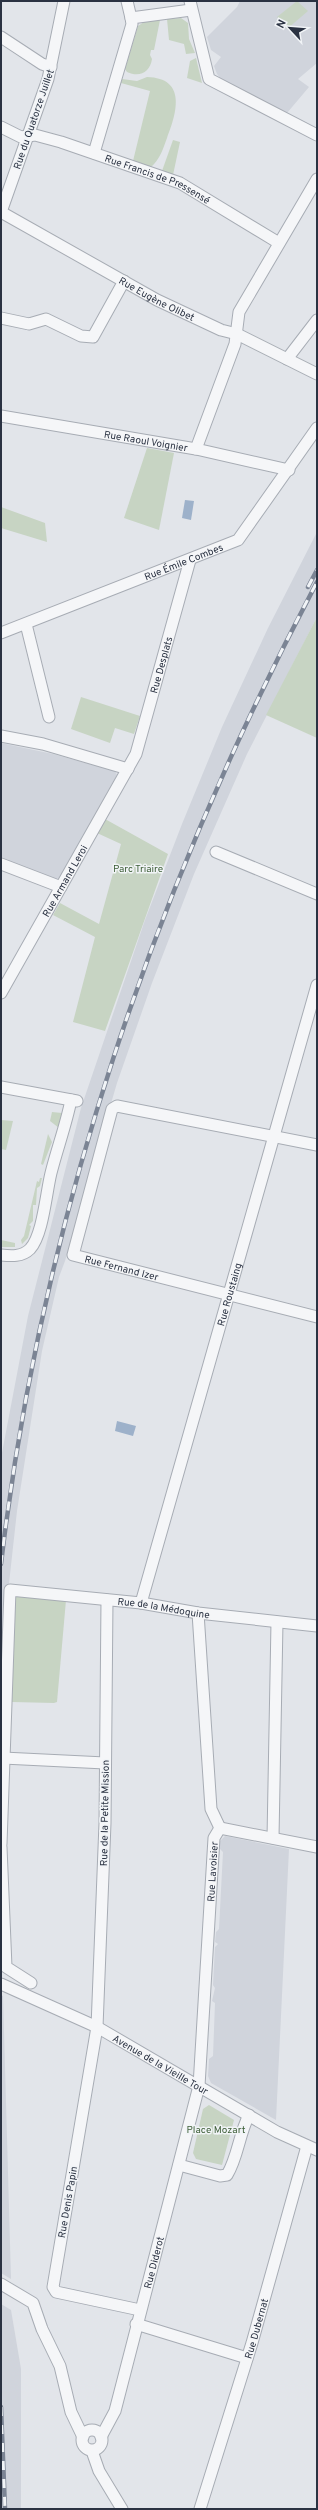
<svg xmlns="http://www.w3.org/2000/svg" width="318" height="2510" viewBox="0 0 318 2510" font-family="Overpass,sans-serif">
<rect width="100%" height="100%" fill="#e2e5ea"/>
<g fill="#d0d4dc">
<polygon points="240,1 317,1 317,63 298,79 309,87 287,113 221,79 217,74 214,66 221,57 211,50 207,37 237,7"/>
<polygon points="317,532 317,617 247,754 194,874 152,983 117,1083 65,1261 59,1277 42,1351 17,1511 1,1656 1,1458 28,1316 81,1108 145,920 182,824 222,727 268,628"/>
<polygon points="1,743 53,754 115,771 117,775 60,878 56,879 1,858"/>
<polygon points="225,1836 289,1849 276,2120 211,2083 208,2076 209,2059 213,2056 215,2003 212,2001 215,1988 213,1985 215,1947 218,1944 215,1942 216,1932 219,1929 223,1852 220,1849 220,1841"/>
<polygon points="1,1995 3,1996 11,2279 1,2273"/>
<polygon points="1,2304 11,2310 21,2369 21,2509 1,2509"/>
</g>
<g fill="#c7d4c3">
<polygon points="297,1 308,11 287,29 277,17"/>
<polygon points="181,18 188,23 189,39 195,53 186,54 184,44 169,40 167,19"/>
<path d="M 160,20 L 154,50 L 151,50 L 150,55 L 152,59 C 150,72 140,78 127,72 L 125,69 L 138,26 L 144,22 Z"/>
<polygon points="196,58 202,83 187,78 190,61"/>
<path d="M 147,77 C 187,78 177,113 167,138 C 163,149 160,159 151,167 L 133,161 L 150,91 L 121,83 L 122,79 L 137,81 Z"/>
<polygon points="173,140 180,142 173,175 162,171"/>
<polygon points="147,448 174,453 159,530 124,518"/>
<polygon points="1,507 45,523 47,542 1,528"/>
<polygon points="317,617 317,738 266,715"/>
<polygon points="81,697 140,716 134,734 115,728 110,743 71,729"/>
<polygon points="105,819 168,854 105,1031 73,1022 95,937 53,915 60,903 99,924 121,844 97,833"/>
<polygon points="52,1112 62,1113 59,1128 50,1121"/>
<polygon points="1,1120 13,1121 6,1150 1,1149"/>
<polygon points="48,1134 52,1142 43,1165 41,1164"/>
<polygon points="40,1178 42,1178 40,1186 37,1188 36,1205 33,1205 33,1221 29,1225 31,1226 28,1238 22,1244 21,1240 24,1236 37,1181 39,1182"/>
<polygon points="1,1240 15,1243 15,1247 1,1247"/>
<polygon points="15,1595 66,1600 57,1702 54,1703 12,1702"/>
<polygon points="209,2105 234,2120 222,2165 196,2159 193,2153 203,2109"/>
</g>
<g fill="#9db1ca">
<polygon points="185,500 194,501 191,520 182,518"/>
<polygon points="117,1421 136,1426 133,1436 115,1431"/>
</g>
<g fill="none" stroke-linecap="round" stroke-linejoin="round">
<g stroke="#a7acb4" stroke-width="13">
<g id="minor">
<path id="s1" d="M 64,1 L 48,79 L 1,212 L 157,300 L 221,330 L 237,334 L 317,374"/>
<polyline points="127,1 131,18 191,10"/>
<polyline points="190,1 209,79 317,135"/>
<polyline points="1,37 42,64 51,67"/>
<path id="s2" d="M 1,127 L 21,137 L 35,135 L 61,142 L 180,183 L 279,243"/>
<polyline points="94,153 132,24 131,18"/>
<polyline points="1,318 29,324 46,319 81,336 93,337 124,281"/>
<polyline points="287,359 317,320"/>
<path id="s3" d="M 1,416 L 196,449 L 289,470"/>
<polyline points="196,449 235,344 239,312 317,179"/>
<polyline points="26,624 49,717"/>
<path id="s4" d="M 1,633 L 238,540 L 317,428"/>
<polyline points="1,736 43,744 128,769"/>
<polyline points="216,852 317,894"/>
<polyline points="1,864 61,887"/>
<path id="s5" d="M 1,993 L 136,754 L 190,560"/>
<polyline points="1,1087 77,1101"/>
<path id="s6" d="M 317,1145 L 117,1106 L 112,1109 L 73,1255 L 317,1317"/>
<path d="M 1,1255 C 11,1256 22,1257 30,1249 C 43,1235 46,1193 51,1173 C 57,1149 66,1125 71,1100"/>
<polyline points="107,1600 105,1823 97,2027 53,2287 56,2292 140,2310"/>
<path id="s7" d="M 141,1603 L 317,985"/>
<polyline points="198,1613 211,1809 220,1828"/>
<polyline points="3,1758 105,1763"/>
<polyline points="220,1828 317,1847"/>
<polyline points="273,1838 277,1622"/>
<path id="s8" d="M 1,1844 L 10,1590 L 141,1603 L 198,1613 L 317,1626"/>
<polyline points="1,1847 6,1967 31,1983"/>
<path id="s9" d="M 1,1984 L 97,2027 L 277,2132 L 317,2150"/>
<path d="M 179,2165 L 220,2176 L 227,2175 C 238,2157 239,2134 249,2115"/>
<polyline points="1,2284 33,2303 42,2329 60,2366 71,2412 83,2437"/>
<polyline points="136,2324 247,2358"/>
<circle cx="92" cy="2440" r="10"/>
<path id="s10" d="M 101,2437 L 115,2411 L 199,2086 L 214,1838 L 220,1828"/>
<polyline points="92,2451 99,2471 122,2509"/>
<path id="s11" d="M 200,2509 L 252,2343 L 307,2146"/>
</g>
</g>
<use href="#minor" stroke="#f5f6f8" stroke-width="11"/>
<g stroke="#7b8494" stroke-width="4.5">
<g id="rail">
<polyline points="308,587 317,570"/>
<path d="M 1,1564 C 41,1219 155,888 317,582"/>
<polyline points="1,2407 5,2509"/>
</g>
</g>
<use href="#rail" stroke="#f1f4f7" stroke-width="3" stroke-dasharray="9" stroke-linecap="butt"/>
</g>
<g text-anchor="middle" stroke-width="3" stroke-linejoin="round" paint-order="stroke">
<g font-size="10" fill="#2a3242" stroke="#f1f4f7">
<text transform="translate(33 119) rotate(-71)" y="4">Rue du Quatorze Juillet</text>
<text dy="4" stroke="none"><textPath href="#s2" startOffset="167">Rue Francis de Pressensé</textPath></text>
<text dy="4" stroke="none"><textPath href="#s1" startOffset="399">Rue Eugène Olibet</textPath></text>
<text dy="4" stroke="none"><textPath href="#s3" startOffset="147">Rue Raoul Voignier</textPath></text>
<text dy="4" stroke="none"><textPath href="#s4" startOffset="196">Rue Émile Combes</textPath></text>
<text dy="4" stroke="none"><textPath href="#s5" startOffset="367">Rue Desplats</textPath></text>
<text dy="4" stroke="none"><textPath href="#s5" startOffset="129">Rue Armand Leroi</textPath></text>
<text dy="4" stroke="none"><textPath href="#s6" startOffset="411">Rue Fernand Izer</textPath></text>
<text dy="4" stroke="none"><textPath href="#s7" startOffset="321">Rue Roustaing</textPath></text>
<text dy="4" stroke="none"><textPath href="#s8" startOffset="409">Rue de la Médoquine</textPath></text>
<text transform="translate(104 1813) rotate(-89)" y="4">Rue de la Petite Mission</text>
<text dy="4" stroke="none"><textPath href="#s10" startOffset="580">Rue Lavoisier</textPath></text>
<text dy="4" stroke="none"><textPath href="#s9" startOffset="179">Avenue de la Vieille Tour</textPath></text>
<text transform="translate(67 2202) rotate(-80)" y="4">Rue Denis Papin</text>
<text dy="4" stroke="none"><textPath href="#s10" startOffset="183">Rue Diderot</textPath></text>
<text dy="4" stroke="none"><textPath href="#s11" startOffset="189">Rue Dubernat</textPath></text>
</g>
<g font-size="10" fill="#3d5e37" stroke="#f1f4f7">
<text x="138" y="872">Parc Triaire</text>
<text x="216" y="2133">Place Mozart</text>
</g>
</g>
<rect width="318" height="2510" fill="none" stroke="#2a3242" stroke-width="4"/>
<g transform="translate(290 28) rotate(296)" stroke="#f1f4f7" stroke-width="3" paint-order="stroke">
<path d="M0-3L7 15L0 10L-7 15Z" fill="#2a3242"/>
<text y="-6" font-size="11" font-weight="bold" text-anchor="middle" fill="#2a3242">N</text>
</g>
</svg>
